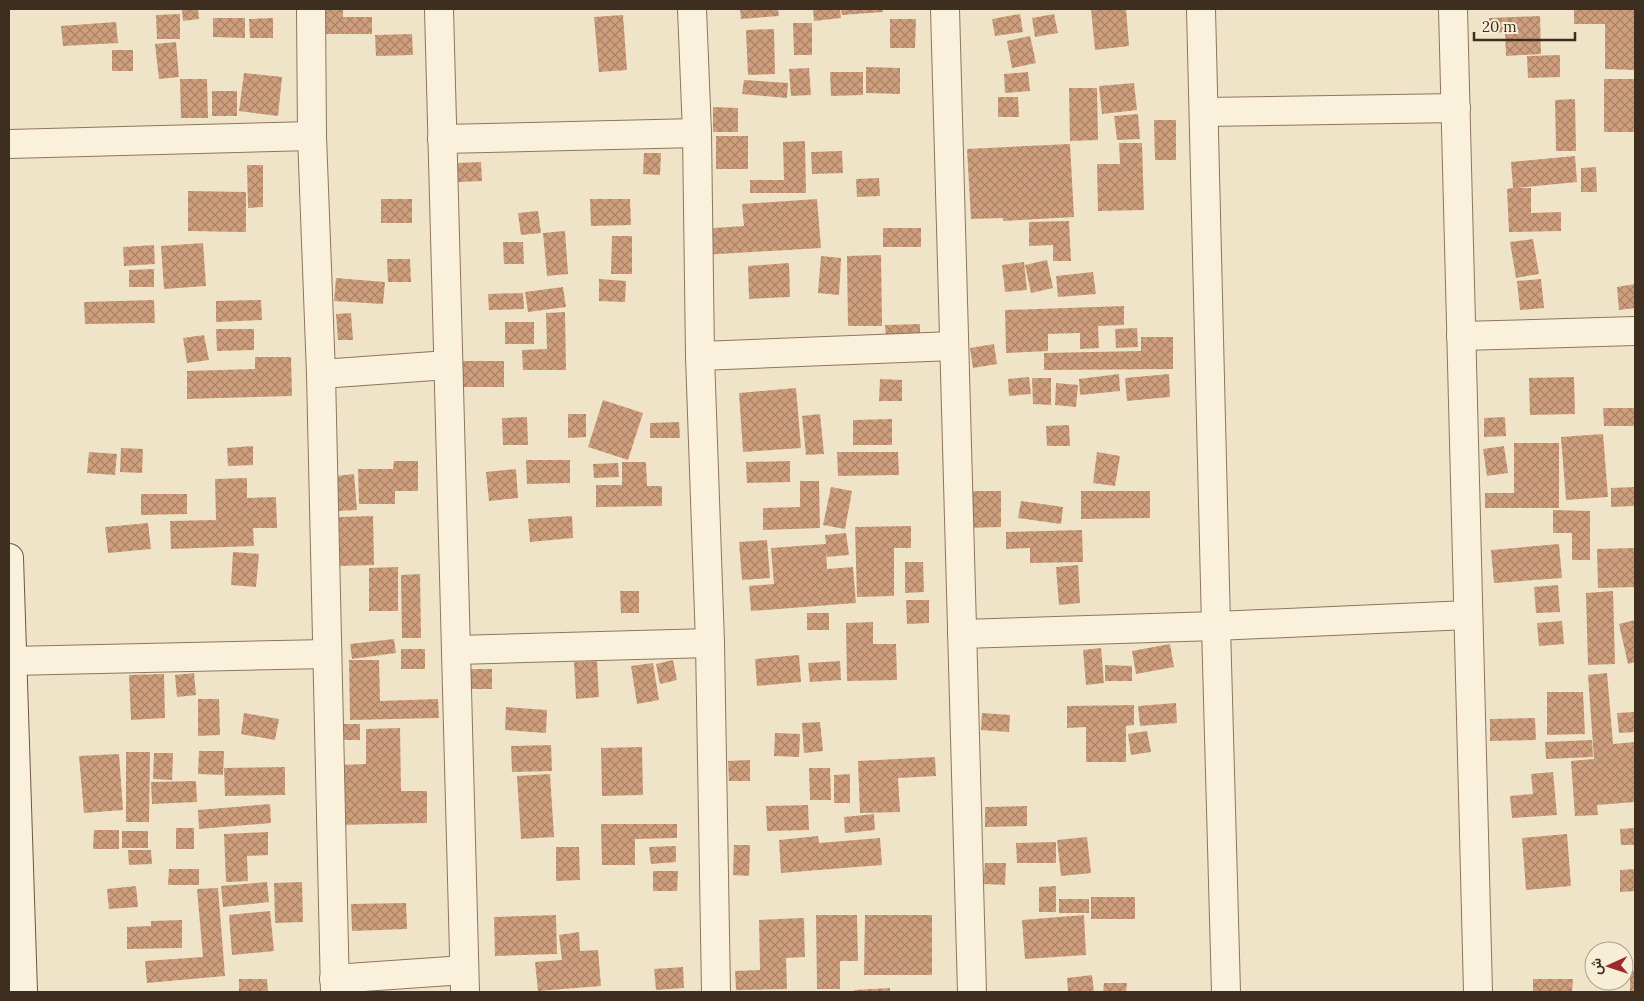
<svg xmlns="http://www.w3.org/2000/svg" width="1644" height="1001" viewBox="0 0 1644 1001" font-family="Lora,Vazirmatn,serif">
<defs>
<pattern id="building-cross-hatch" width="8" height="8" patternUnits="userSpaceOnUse" patternTransform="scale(1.25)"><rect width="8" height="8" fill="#cf9f7d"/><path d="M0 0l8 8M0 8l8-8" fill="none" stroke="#a98266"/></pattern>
</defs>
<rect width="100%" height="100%" fill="#f0e4c8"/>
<g fill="url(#building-cross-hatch)">
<polygon points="182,9 198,9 199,19 183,21"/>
<polygon points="324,9 343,9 343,17 372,17 372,34 325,34"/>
<polygon points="740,9 778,9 779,16 741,19"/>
<polygon points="813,9 840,9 841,18 814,21"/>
<polygon points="841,9 882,9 883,12 842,15"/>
<polygon points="1091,9 1126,9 1129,46 1095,50"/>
<polygon points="1574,9 1635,9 1635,70 1605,69 1605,24 1574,24"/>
<polygon points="180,14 180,39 157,39 156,15"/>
<polygon points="1020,14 1023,32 995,36 992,19"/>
<polygon points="1054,14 1058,33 1035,37 1032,18"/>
<polygon points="623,15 627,70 599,72 594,17"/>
<polygon points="1540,16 1541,54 1506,56 1505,32 1489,33 1489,18"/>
<polygon points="213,18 245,18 245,38 213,37"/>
<polygon points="273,18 273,38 250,38 249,19"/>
<polygon points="890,19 916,19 915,48 890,48"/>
<polygon points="116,22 118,43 63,46 61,26"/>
<polygon points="793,23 812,23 812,55 794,55"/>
<polygon points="774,29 775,74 748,75 746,30"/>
<polygon points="412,34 413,55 376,56 375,35"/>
<polygon points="1030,36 1036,63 1012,68 1007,41"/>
<polygon points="176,42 179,77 159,79 155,44"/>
<rect x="112" y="50" width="21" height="21"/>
<polygon points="1560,55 1560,77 1528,78 1527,56"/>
<polygon points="866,67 900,68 900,94 866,93"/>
<polygon points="809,68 811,95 791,96 789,69"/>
<polygon points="830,72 863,72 863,95 831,96"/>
<polygon points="1028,72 1030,91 1005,93 1004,74"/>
<polygon points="244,73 282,77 278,116 239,111"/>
<polygon points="180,79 207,79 208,118 181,118"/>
<rect x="1604" y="79" width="31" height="53"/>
<polygon points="744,80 788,83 787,98 742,94"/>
<polygon points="1134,83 1137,110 1102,114 1099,86"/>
<polygon points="1069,88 1097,88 1098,140 1070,141"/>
<rect x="212" y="91" width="25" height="25"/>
<polygon points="998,97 1018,97 1019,117 998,117"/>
<polygon points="1575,99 1576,151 1556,151 1555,100"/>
<polygon points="713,107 738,108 738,132 713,132"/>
<polygon points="1138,114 1140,139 1117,140 1114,116"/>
<polygon points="1154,120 1176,120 1176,160 1155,160"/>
<rect x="716" y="136" width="32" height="33"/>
<polygon points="805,141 806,193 750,193 750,180 784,180 783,142"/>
<polygon points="1119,143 1142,143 1144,210 1098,211 1097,164 1120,164"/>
<polygon points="1070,144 1074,217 1003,221 1003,218 971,219 967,149"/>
<polygon points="842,151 843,173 812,174 811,152"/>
<polygon points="644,153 661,153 660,175 643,174"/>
<polygon points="1575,156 1577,182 1517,188 1531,188 1531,213 1561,212 1561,231 1509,232 1507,189 1513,188 1511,162"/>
<polygon points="481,162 482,181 458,182 457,163"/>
<polygon points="247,165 263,165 263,207 248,208"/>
<polygon points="1596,167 1597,192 1581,192 1581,168"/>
<polygon points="879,178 880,196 857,197 856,179"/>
<polygon points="188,191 246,192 246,232 188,231"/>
<rect x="381" y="199" width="31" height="24"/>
<polygon points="590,199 630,199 631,225 591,226"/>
<polygon points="817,199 821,248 702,255 700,229 744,226 742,204"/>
<polygon points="538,211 541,233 521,235 518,213"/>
<polygon points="1069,221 1071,261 1053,261 1053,245 1029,246 1029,222"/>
<rect x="883" y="228" width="38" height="19"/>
<polygon points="565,231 568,274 547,276 543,233"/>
<polygon points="612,236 632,236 632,274 611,274"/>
<polygon points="1533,239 1539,274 1516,278 1510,242"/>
<polygon points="503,242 523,242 524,264 504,264"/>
<polygon points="203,243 206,286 164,289 161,246"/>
<polygon points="154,245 155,264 124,266 123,247"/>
<polygon points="881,255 882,326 848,326 847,256"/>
<polygon points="821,256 841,258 839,295 818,293"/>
<polygon points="387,259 410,259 411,282 388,282"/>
<polygon points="1047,260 1053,288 1031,293 1025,265"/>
<polygon points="1024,262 1027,290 1005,292 1002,265"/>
<polygon points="789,263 790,297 749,299 748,266"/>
<polygon points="154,269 154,287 129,287 129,270"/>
<polygon points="1093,272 1096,294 1058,297 1056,276"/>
<polygon points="336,278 385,282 383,304 334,301"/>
<polygon points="599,279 626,281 625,302 599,301"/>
<polygon points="1541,279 1544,308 1520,310 1517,281"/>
<polygon points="1635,284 1635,308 1619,310 1617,287"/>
<polygon points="563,287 566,307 528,312 525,292"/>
<polygon points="523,293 524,309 489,310 488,294"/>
<polygon points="154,300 155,323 85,324 84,302"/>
<polygon points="261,300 262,320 216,322 216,301"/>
<polygon points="1124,306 1124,325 1098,326 1099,348 1080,349 1080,333 1048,334 1048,351 1006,353 1005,310"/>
<polygon points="565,312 566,370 523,370 522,350 547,349 546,313"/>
<polygon points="351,313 353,340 338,340 336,314"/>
<rect x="505" y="322" width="29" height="22"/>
<polygon points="920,324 920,338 886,339 885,325"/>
<polygon points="1137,328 1138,347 1116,348 1115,329"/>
<polygon points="216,329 254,329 254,350 217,351"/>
<polygon points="204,335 209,360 187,363 183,338"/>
<polygon points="1141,337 1173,337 1173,369 1044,370 1044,353 1141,351"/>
<polygon points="994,344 997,364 973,368 970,348"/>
<polygon points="255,357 291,357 292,396 187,399 187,371 255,369"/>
<rect x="462" y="361" width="42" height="26"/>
<polygon points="1119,374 1120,391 1080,395 1079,379"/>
<polygon points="1169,374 1170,397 1127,401 1125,378"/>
<polygon points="1029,377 1031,394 1009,396 1008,379"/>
<polygon points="1574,377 1575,414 1530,415 1529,378"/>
<polygon points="1032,378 1051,378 1051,405 1033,404"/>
<polygon points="880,379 902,380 902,401 879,401"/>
<polygon points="1056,383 1078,385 1076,407 1055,405"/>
<polygon points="796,388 801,448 743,452 739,393"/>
<polygon points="603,400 643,413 628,460 588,447"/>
<polygon points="1603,408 1635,408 1635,426 1604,426"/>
<polygon points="568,414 586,414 586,437 568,438"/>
<polygon points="820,414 824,454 806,455 802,416"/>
<polygon points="527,417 528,445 503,445 502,418"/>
<polygon points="1505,417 1506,436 1484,437 1484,418"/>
<polygon points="892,419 892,445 853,445 853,420"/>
<polygon points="679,422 680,438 650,438 650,423"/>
<polygon points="1069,425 1070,446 1047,446 1046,426"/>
<polygon points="1603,434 1608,497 1566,500 1561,437"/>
<polygon points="1514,443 1559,443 1559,508 1485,508 1485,493 1514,493"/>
<polygon points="253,446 253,465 228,466 227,448"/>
<polygon points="1504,446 1508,473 1487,476 1483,449"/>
<polygon points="121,448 143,449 142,473 120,472"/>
<polygon points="89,452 117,454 115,475 87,473"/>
<polygon points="837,452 898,452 899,475 838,476"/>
<polygon points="1097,452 1120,456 1115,486 1093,483"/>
<polygon points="526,460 570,460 570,483 527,484"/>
<polygon points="394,461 418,461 418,491 395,491 395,504 359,504 358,469 393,469"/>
<polygon points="790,461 790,482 747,483 746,462"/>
<polygon points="622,462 646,462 647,486 662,486 662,506 596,507 596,485 622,485"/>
<polygon points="618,463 619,477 594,478 593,464"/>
<polygon points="516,469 518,498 489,501 486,472"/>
<polygon points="354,474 357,510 338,511 336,476"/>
<polygon points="247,478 247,498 276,497 277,528 253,528 254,546 171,549 170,521 216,520 215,479"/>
<polygon points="800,481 819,481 820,528 763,530 763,508 800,507"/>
<polygon points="831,487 852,491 845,529 823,525"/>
<polygon points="1635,487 1635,506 1611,507 1611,488"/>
<polygon points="965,491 1001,491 1001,527 965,528"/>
<polygon points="1081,491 1150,491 1150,518 1081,519"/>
<polygon points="141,494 187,494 187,514 141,515"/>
<polygon points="1021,501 1063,507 1061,524 1018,518"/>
<polygon points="1553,510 1590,511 1590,560 1572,560 1572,533 1553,533"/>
<polygon points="373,516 374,565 340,566 339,517"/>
<polygon points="572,516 573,538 530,542 528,519"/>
<polygon points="148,523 151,549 108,553 105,527"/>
<polygon points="911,526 911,548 894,548 894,596 857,597 855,527"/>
<polygon points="1082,530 1083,562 1030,563 1030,548 1006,549 1006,532"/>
<polygon points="846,533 849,555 827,557 826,549 827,569 853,567 856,603 751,611 749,586 774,584 771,548 826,544 825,535"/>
<polygon points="767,540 770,578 742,580 739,542"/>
<polygon points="1559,544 1562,578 1494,583 1491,550"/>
<polygon points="1635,548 1635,587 1598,588 1597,549"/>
<polygon points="233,552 259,554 256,587 231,585"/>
<polygon points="905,562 923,562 924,592 905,593"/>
<polygon points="1078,565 1080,603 1059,605 1056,567"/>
<polygon points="398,567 398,611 369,611 369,568"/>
<polygon points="420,574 421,638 402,638 401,575"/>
<polygon points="1558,585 1560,612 1536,613 1534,587"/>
<polygon points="620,591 639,591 639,613 621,613"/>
<polygon points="1613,591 1615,664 1588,665 1586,593"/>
<polygon points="906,600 929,600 929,623 907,624"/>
<rect x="807" y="613" width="22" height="17"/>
<polygon points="1635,620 1635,662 1628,664 1619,624"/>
<polygon points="1562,621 1564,644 1539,646 1537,623"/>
<polygon points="873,622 873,644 896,644 897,680 847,681 846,623"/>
<polygon points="394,639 396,653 352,659 350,644"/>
<polygon points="1170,644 1174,667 1136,674 1132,651"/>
<polygon points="1101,648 1104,683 1086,685 1083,650"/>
<rect x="401" y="649" width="24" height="20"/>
<polygon points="799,655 801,682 757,686 755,659"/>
<polygon points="349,660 379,660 380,701 438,699 439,718 350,720"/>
<polygon points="673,660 677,680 660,684 656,664"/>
<polygon points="597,661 599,697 576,699 574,662"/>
<polygon points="840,661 841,680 810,682 808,663"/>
<polygon points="653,663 659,700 637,704 631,666"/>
<polygon points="1105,665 1132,666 1132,681 1105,681"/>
<rect x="470" y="669" width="22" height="20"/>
<polygon points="194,673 196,695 177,697 175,675"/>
<polygon points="1607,673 1613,744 1635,742 1635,802 1597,805 1598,815 1575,816 1571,761 1594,759 1588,675"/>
<polygon points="164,674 165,718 131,720 129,675"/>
<polygon points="1547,692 1583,692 1585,734 1547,735"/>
<polygon points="198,699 219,699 220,735 198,736"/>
<polygon points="1176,703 1177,723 1140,726 1138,706"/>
<polygon points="1134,705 1134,725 1126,726 1126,762 1086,762 1086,727 1067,728 1067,706"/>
<polygon points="506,707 547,710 546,733 505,730"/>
<polygon points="1635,712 1635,732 1619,733 1617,713"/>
<polygon points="244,713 279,719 275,740 241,734"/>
<polygon points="982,713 1010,715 1009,732 981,730"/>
<polygon points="1535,718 1536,740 1490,741 1490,719"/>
<polygon points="820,722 823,751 804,753 802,723"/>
<rect x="335" y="724" width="25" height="16"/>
<polygon points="400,728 401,791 427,791 427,823 338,825 336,765 366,764 366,729"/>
<polygon points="1147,731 1151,752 1131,755 1128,734"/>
<polygon points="775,733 800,734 799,757 774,756"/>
<polygon points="1592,740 1593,757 1546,759 1545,742"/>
<polygon points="551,745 552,771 512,772 511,746"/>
<polygon points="642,747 643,795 602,796 601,748"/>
<polygon points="199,751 224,751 223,775 198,774"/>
<polygon points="126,752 150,752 149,822 126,822"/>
<polygon points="154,753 173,753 172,780 153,779"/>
<polygon points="119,754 123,810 84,813 79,756"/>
<polygon points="935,757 936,776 898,778 900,812 860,813 858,761"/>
<polygon points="750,760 750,781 729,781 728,761"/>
<polygon points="285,767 285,795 225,796 224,768"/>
<polygon points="809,768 830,768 831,800 810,800"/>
<polygon points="1553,772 1557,815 1512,818 1510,796 1533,794 1531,774"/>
<polygon points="550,774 554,837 521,839 517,776"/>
<polygon points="850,774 850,803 834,803 834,775"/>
<polygon points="196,781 197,802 152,804 151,782"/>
<polygon points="270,804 271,823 199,829 198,810"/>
<polygon points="808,805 809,830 767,831 766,806"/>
<polygon points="1027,806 1027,826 985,827 985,807"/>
<polygon points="874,814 875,830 845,833 844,817"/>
<polygon points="601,824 677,824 677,838 635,839 635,865 602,865"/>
<rect x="176" y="828" width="18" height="21"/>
<polygon points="1635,828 1635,845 1621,845 1620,829"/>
<polygon points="94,830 119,830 119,849 93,849"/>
<rect x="122" y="831" width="26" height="17"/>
<polygon points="268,832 268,855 247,856 248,881 226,882 224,834"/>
<polygon points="1567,834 1571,886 1526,890 1522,838"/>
<polygon points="818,836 819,843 880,838 882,865 781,873 779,840"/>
<polygon points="1087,837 1091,873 1061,876 1057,840"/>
<polygon points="1056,842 1056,863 1017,863 1016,843"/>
<polygon points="734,845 750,845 749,876 733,875"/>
<polygon points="676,846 676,862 651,864 649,847"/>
<polygon points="556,847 579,847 580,880 556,881"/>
<polygon points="128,850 151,850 152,864 129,865"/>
<polygon points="985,863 1006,863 1005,885 983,884"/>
<polygon points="169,869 199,869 199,885 168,885"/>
<polygon points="1635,869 1635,891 1620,892 1620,870"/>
<polygon points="653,871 678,871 677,891 653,891"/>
<polygon points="267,882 269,902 223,907 221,886"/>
<polygon points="302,882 303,922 275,923 274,883"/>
<polygon points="136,886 138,907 109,909 107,889"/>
<polygon points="1056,886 1056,912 1039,912 1039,887"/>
<polygon points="218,888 225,976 147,983 145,961 203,957 197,889"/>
<rect x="1091" y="897" width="44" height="22"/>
<rect x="1059" y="899" width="30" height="14"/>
<polygon points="406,903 407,929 352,931 351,904"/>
<polygon points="270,911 274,951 232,955 229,915"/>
<polygon points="556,915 557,954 495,956 494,917"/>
<polygon points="816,915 857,915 858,961 840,961 840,989 817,989"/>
<polygon points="865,915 932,915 932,975 864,975"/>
<polygon points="1084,915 1086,955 1025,959 1022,920"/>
<polygon points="804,918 805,957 786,958 787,989 736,990 735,971 760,970 759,920"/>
<polygon points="182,920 182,948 127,949 127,927 151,926 151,921"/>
<polygon points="579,932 580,951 598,950 601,986 538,991 535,962 562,960 559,935"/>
<polygon points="683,967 684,988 656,990 654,969"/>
<rect x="1630" y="971" width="5" height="21"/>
<polygon points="1092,975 1094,992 1068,992 1067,978"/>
<polygon points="239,979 267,979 268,992 239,992"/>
<polygon points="1533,979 1573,979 1572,992 1533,992"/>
<polygon points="1104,983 1127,983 1126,992 1103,992"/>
<polygon points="890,988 890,992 854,992 854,990"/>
</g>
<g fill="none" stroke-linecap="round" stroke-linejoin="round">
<g stroke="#8d765c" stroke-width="30">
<g id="street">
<polyline points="311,9 312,136 321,374 335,992"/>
<polyline points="439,9 465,992"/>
<polyline points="692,9 697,133 700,356 710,643 716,992"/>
<polyline points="945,9 972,992"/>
<polyline points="1201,9 1216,626 1226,992"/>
<polyline points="1453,9 1478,992"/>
<polyline points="1204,112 1456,108"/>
<polyline points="442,139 697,133"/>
<polyline points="9,144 312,136"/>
<polyline points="1461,336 1635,331"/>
<polyline points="700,356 954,346"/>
<polyline points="321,374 448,365"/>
<polyline points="962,634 1216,626 1468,615"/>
<polyline points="456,650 710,643"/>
<polyline points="11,661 327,654"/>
<polyline points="334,979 464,970"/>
</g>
</g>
<g stroke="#6f573f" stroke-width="30">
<polyline id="secondary" points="9,558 23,992"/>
</g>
<use href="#street" stroke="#faf1dc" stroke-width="28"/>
<use href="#secondary" stroke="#faf1dc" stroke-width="28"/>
</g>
<rect width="1644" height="1001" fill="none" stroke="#3d2e20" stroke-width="20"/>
<g transform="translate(1609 966) rotate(267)"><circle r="24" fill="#f7eed8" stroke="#ada18e"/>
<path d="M0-4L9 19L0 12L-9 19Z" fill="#9e2a2b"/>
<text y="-8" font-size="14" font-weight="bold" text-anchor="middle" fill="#3d2e20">ش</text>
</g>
<path d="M1474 32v8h101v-8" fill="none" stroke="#3d2e20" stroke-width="2.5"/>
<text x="1482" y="32" font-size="15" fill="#3d2e20" stroke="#f7eed8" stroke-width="4" paint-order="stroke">20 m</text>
</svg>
